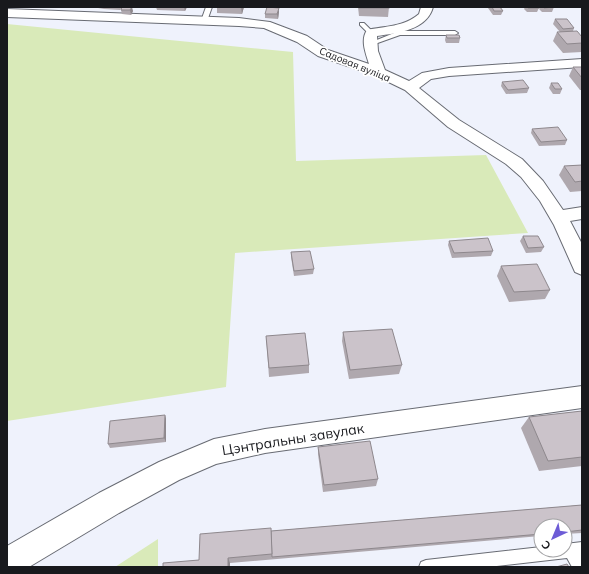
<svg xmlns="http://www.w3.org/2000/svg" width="589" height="574" viewBox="0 0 589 574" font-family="Mulish,sans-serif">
<rect width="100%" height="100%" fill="#eff2fc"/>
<g fill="#d9eab9">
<polygon points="7,24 293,52 296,161 486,155 528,233 235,253 226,387 7,421"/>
<polygon points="158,539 158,567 115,567"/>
</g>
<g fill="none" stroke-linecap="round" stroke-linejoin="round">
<g stroke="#686b73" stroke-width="2">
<g id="lane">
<polygon points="206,7 212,7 207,21 204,23 201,21"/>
<polygon points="360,23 364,23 373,32 373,34 369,34 360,25"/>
<polygon points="399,31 455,31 458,33 455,35 400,35 372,45 367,44"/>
<polygon points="582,542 582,567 572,567 567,558 488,567 419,567 421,562 426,560 541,547 541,550 565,550 565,544"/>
</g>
</g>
<g stroke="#686b73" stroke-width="2">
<g id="street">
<path d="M 421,7 L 433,7 C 427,30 398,33 377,36 L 378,51 L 385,70 L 409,81 L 422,73 L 449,68 L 582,59 L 582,67 L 449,76 L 431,79 L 419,88 L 459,120 L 522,159 L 543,181 L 563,210 L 582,207 L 582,219 L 570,221 L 582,244 L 582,275 L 575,272 L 554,225 L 540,201 L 521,177 L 506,164 L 448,127 L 405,90 L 374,75 L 318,56 L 297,42 L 264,28 L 239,26 L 7,17 L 7,9 L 239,18 L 270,22 L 307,36 L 328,50 L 369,64 C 366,54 360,40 367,30 C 385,26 404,27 419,14 Z"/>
<polygon points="582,386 582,408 265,453 216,464 179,480 119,513 29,567 7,567 7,546 99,493 159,462 214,439 265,429"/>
</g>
</g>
<use href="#lane" fill="#fff" fill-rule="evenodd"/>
<use href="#street" fill="#fff" fill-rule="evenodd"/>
</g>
<g fill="#afa8ae">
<polygon points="98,7 122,7 120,10 104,9 98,8"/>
<polygon points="122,7 133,11 131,15 122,14 121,10"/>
<polygon points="156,7 187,7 185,11 157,10"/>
<polygon points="217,7 244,7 242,14 217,13"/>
<polygon points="358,7 389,7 388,17 359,16"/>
<polygon points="489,7 500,7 503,11 501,15 493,15 488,8"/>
<polygon points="525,7 538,7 539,8 537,12 527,12 524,9"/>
<polygon points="540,7 554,7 552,12 542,12 539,9"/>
<polygon points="279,12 278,19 265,18 265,14"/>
<polygon points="555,19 574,28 573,31 582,37 582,52 563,53 553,41 557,32 560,32 553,24"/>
<polygon points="446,35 460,38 459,43 446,43 445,40"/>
<polygon points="573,67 582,67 582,90 580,90 569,76"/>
<polygon points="502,82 529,88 527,93 506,94 501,86"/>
<polygon points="551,83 562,89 560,94 553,94 549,88"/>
<polygon points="532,129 567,140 565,145 539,146 531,133"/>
<polygon points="582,165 582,191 570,192 559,175 564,166"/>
<polygon points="523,236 544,247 541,252 526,253 520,241"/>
<polygon points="449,241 493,251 491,256 452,258 448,245"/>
<polygon points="291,252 314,269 313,274 294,276 291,257"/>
<polygon points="501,266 550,290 545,299 509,302 497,276"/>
<polygon points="343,332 402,365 399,374 349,379 342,341"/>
<polygon points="266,336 309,365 309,373 269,377"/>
<polygon points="582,411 582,466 539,471 521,428 529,417"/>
<polygon points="165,415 166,419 166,442 110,448 108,444"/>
<polygon points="318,447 378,479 376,486 323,492 318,454"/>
<polygon points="582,505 582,533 565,534 565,526 541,526 541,536 230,563 230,567 163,567 199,560 271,531"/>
</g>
<g fill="#8e888d">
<polygon points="132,7 133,11 131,15 130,10"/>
<polygon points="184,7 187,7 185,11"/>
<polygon points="241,7 244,7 242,14"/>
<polygon points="279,8 279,12 278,19 277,14"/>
<polygon points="165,415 166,419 166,442 164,438"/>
<polygon points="228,558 230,563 230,567 228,567"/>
</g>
<g fill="#cbc3ca" stroke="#8e888d">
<polygon points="122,7 132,7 130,10 121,10"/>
<polygon points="267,7 279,8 277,14 265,14"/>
<rect x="359" y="7" width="30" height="1"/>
<polygon points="492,7 500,7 503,11 494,11"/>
<polygon points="527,7 538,7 539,8 528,8"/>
<polygon points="543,7 554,7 544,8"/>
<polygon points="555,19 567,19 574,28 563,29"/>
<polygon points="577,31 582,37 582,43 567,44 557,32"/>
<polygon points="446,35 459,35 460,38 447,38"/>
<polygon points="573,67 582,67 582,78"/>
<polygon points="523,80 529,88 508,90 502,82"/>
<polygon points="551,83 558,83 562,89 555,89"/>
<polygon points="558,127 567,140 541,142 532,129"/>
<polygon points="582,165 582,181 575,182 564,166"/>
<polygon points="523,236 538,236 544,247 528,248"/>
<polygon points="488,238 493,251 454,253 449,241"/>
<polygon points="310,251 314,269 294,271 291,252"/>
<polygon points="537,264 550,290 514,292 501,266"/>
<polygon points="392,329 402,365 350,370 343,332"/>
<polygon points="305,333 309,365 269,368 266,336"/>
<polygon points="582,411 582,457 548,461 529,417"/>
<polygon points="165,415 164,438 108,444 110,421"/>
<polygon points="370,441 378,479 324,485 318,447"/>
<polygon points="582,505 582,530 565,532 565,526 541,526 541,534 272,557 271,531"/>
<polygon points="271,528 272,554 228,558 228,567 163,567 163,563 199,560 200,534"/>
<polygon points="567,564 569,567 556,567"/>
</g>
<g text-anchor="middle" stroke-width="3.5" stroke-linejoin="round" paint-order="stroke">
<g font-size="10" fill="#18191d" stroke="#fff">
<text transform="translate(355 64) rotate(22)" y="4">Садовая вуліца</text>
</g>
<g font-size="14" fill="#18191d" stroke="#fff">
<text transform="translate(293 439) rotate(-9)" y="5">Цэнтральны завулак</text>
</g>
</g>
<rect width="589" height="574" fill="none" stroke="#18191d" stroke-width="16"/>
<g transform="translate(553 538) rotate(224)"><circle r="19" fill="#ffffff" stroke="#a3a3a5"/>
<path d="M0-3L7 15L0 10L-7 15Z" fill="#6d5cd6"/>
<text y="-6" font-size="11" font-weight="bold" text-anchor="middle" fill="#18191d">С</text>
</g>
</svg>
